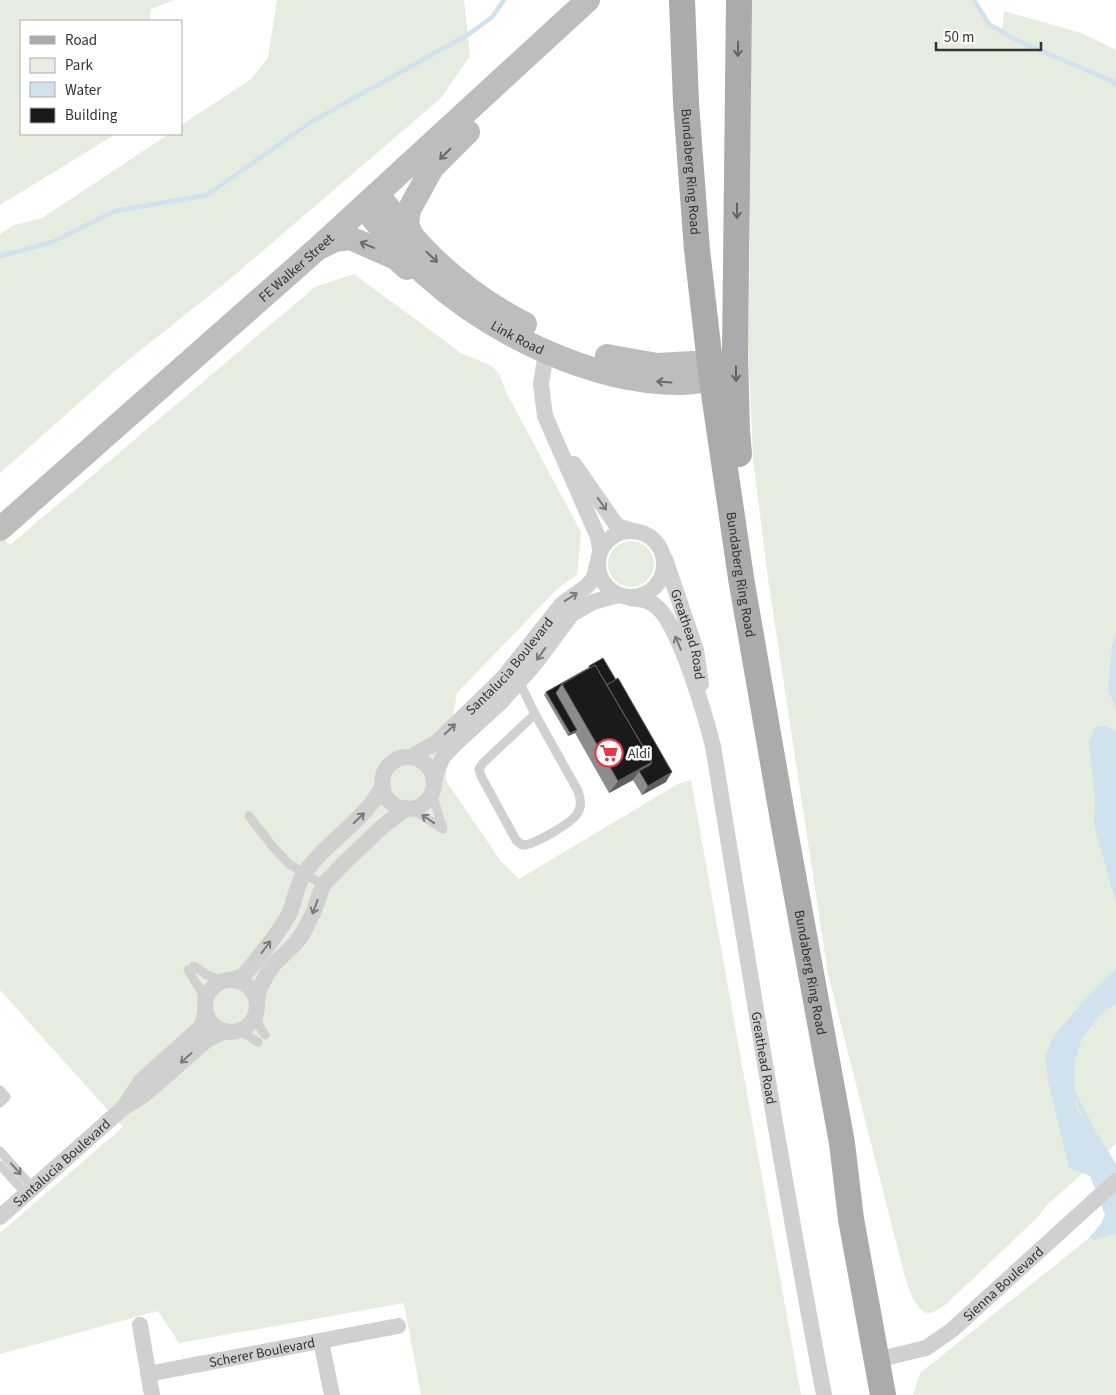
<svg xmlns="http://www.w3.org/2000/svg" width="1116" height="1395" viewBox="0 0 1116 1395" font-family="'Source Sans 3',sans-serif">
<rect width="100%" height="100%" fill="#fff"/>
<g fill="#e6ecdf">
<polygon points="0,0 174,0 151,9 150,21 21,21 21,134 116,134 0,205"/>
<polygon points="277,0 464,0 470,56 441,98 230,279 117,369 0,473 0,234 14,225 42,218 169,134 181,134 181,125 250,80 268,58"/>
<path d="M 750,0 L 974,0 L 989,24 L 1002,32 L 1004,11 L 1081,33 L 1116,50 L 1116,1144 L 1047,1205 L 1037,1218 L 944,1306 C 940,1308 934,1313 929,1313 C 916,1314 908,1286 905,1277 L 828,974 L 768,579 L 753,458 L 748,344 L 750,251 L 746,58 Z"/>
<polygon points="354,274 461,353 492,366 499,374 507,394 581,532 577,575 557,589 457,693 448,744 446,781 500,860 519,879 678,784 691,780 801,1395 421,1395 404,1303 179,1343 158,1311 0,1354 0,1233 123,1127 0,990 0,535 10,545 315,287"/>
<circle cx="631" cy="564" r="23"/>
<polygon points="1115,1234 1116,1234 1116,1395 913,1395 920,1373 1088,1239 1095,1240"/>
</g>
<g fill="#cfe2ee">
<polygon points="1116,633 1116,708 1108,691 1112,645"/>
<polygon points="1107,726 1116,732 1116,903 1094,825 1095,798 1089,742 1095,727"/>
<polygon points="1116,969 1116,1003 1101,1014 1082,1038 1075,1061 1075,1080 1072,1093 1078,1112 1100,1138 1116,1164 1116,1234 1095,1240 1088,1239 1101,1224 1105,1215 1090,1176 1069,1168 1048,1080 1045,1057 1053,1037 1081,1004"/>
</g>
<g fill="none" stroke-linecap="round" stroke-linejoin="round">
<g stroke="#cfe2ee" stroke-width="4.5">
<polyline points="974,0 989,24 1016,40 1112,81 1116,85"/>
<polyline points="0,256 50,243 115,211 207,195 311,122 469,34 492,17 504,0"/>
<polyline points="1070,1086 1094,1133"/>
</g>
<g stroke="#d0d0d0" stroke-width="9">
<polyline points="518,679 535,714"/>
<path d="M 535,714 L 578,791 C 581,799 582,807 577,814 C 571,823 533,846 522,845 L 516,840 L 481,776 L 479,769 L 483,763 Z"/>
<polyline points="410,808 443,829 434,800 433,791"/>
<polyline points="249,816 273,847 289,864 323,885"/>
<polyline points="194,966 207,975 223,981"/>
<polyline points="188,970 201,991 204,1005"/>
<polyline points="256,1011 259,1025 265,1035"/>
<polyline points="234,1031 247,1035 258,1042"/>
<polyline points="0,1090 6,1097 0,1103"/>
<polyline points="0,1151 33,1188"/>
<polyline points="0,1165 26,1194"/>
</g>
<g stroke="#d0d0d0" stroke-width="16">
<polyline points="546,352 541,384 545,416 598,537 600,550"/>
<polyline points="574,464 617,526 630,530"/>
<circle cx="631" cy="564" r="33"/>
<path id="s1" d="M 665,559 L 696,650 L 701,684"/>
<path id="s2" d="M 630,598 C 641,599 650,600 658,608 C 680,628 705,715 713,746 C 748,963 783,1179 824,1395"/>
<path id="s3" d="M 410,757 L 436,743 L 503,678 L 562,604 L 587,586 L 594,578 L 597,564"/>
<circle cx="408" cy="783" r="26"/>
<polyline points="434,783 437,770 443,757 455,744 502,701 534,665 572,614 593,602 618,595"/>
<path d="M 231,980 L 241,977 L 246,973 C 261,954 278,935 289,914 C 295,901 296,886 304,874 C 326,841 363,823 383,786"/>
<circle cx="231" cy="1006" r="26"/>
<polyline points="257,1003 259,990 268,972 276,962 295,944 303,933 314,911 323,885 343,864 382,827 406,808"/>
<polyline points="126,1104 141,1081 200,1028 203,1022 205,1013"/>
<path id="s4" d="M 0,1217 L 123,1108 L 144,1095 L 208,1039 L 226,1031"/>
<polyline points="140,1325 152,1395"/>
<polyline points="321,1341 332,1395"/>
<path id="s5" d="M 876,1360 L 926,1348 L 952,1330 L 1116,1181"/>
<path id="s6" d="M 148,1374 L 398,1326"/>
</g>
<g stroke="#bdbdbd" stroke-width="24">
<path d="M 377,194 C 393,213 408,233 425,250 C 454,280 488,305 525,324"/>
<path id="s7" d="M 363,207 C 383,230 402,254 425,274 C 490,333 593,384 682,383 C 692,383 702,381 712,380"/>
<polyline points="412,236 407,224 409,210 432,168 468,132"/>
<polyline points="323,246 335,240 350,238 396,258 407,268"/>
<polyline points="607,356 657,365 710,362"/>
<path id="s8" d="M 0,529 L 317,249 L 588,0"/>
</g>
<g stroke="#ababab" stroke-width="26">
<path id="s9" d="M 682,0 L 686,103 L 697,250 L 712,380 L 741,578 L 783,820 L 842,1143 L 851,1219 L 883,1395"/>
<polyline points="739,0 735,353 737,431 739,454"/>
</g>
</g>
<polygon fill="#8c8c8c" points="589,666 666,782 642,795 633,780 609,793 575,733 568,736 544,695 546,692 587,669"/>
<g fill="#5f5f5f">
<polygon points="577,730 575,733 568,736 570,733"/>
<polygon points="652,762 643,774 639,771 633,780 609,793 618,781"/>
<polygon points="672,772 666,782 642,795 648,786"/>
</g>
<g fill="#1a1a1a" stroke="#5f5f5f">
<polygon points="603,658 616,680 607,685 595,665 590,668 589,666"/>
<polygon points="595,665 652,762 618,781 562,684"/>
<polygon points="587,669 562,684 556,693 577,730 570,733 546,692"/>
<polygon points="618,678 672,772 648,786 639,771 650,765 652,762 607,685"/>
</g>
<defs><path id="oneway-shaft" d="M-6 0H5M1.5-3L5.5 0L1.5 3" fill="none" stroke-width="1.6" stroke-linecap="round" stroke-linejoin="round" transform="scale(1.25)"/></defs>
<g stroke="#636363">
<use href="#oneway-shaft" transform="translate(738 49) rotate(91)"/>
<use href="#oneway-shaft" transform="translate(737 211) rotate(90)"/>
<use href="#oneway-shaft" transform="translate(736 374) rotate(89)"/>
</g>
<g stroke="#6a6a6a">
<use href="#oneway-shaft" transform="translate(445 154) rotate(135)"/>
<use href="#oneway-shaft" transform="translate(367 245) rotate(-157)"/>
<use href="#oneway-shaft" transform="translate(432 257) rotate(43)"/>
<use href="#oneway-shaft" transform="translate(664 382) rotate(-176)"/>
</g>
<g stroke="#7a7a7a">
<use href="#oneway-shaft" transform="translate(602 504) rotate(55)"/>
<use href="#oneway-shaft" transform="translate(571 597) rotate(-33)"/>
<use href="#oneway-shaft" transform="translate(678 643) rotate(-113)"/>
<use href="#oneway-shaft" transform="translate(541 654) rotate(125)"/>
<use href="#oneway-shaft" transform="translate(450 729) rotate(-44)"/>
<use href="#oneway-shaft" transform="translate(359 818) rotate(-44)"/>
<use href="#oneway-shaft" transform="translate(428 819) rotate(-146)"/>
<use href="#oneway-shaft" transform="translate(315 907) rotate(110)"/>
<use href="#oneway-shaft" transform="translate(266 947) rotate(-53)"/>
<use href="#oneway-shaft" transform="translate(186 1058) rotate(138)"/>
<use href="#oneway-shaft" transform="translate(16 1169) rotate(48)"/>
</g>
<defs>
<g id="supermarket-ring" transform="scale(1.4375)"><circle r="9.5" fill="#fff" stroke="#e63946" stroke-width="1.5"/><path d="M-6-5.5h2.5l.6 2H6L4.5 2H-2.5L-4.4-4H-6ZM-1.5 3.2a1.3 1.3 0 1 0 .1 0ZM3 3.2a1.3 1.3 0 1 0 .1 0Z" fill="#e63946"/></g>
</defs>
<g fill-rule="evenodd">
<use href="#supermarket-ring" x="609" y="753"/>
</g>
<g text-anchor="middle" stroke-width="5" stroke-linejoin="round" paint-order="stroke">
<g font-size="14" fill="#333" stroke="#fff">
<text dy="5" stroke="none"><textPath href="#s9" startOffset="172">Bundaberg Ring Road</textPath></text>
<text dy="5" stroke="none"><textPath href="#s8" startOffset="395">FE Walker Street</textPath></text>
<text dy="5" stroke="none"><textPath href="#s7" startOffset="204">Link Road</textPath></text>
<text dy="5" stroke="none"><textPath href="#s9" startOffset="578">Bundaberg Ring Road</textPath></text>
<text dy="5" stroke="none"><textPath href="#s1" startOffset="79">Greathead Road</textPath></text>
<text dy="5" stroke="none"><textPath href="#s3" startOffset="136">Santalucia Boulevard</textPath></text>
<text dy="5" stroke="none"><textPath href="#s9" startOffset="982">Bundaberg Ring Road</textPath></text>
<text dy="5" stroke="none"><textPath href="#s2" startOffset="496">Greathead Road</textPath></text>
<text dy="5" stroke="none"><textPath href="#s4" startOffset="82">Santalucia Boulevard</textPath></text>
<text dy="5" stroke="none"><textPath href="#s5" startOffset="152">Sienna Boulevard</textPath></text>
<text dy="5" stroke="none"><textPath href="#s6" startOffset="116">Scherer Boulevard</textPath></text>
</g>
<g font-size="14" fill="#333" stroke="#fff" text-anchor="start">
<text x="628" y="758">Aldi</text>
</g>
</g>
<rect x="20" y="20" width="162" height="115" fill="#ffffff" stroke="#adadad"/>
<rect x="30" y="36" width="25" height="8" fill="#ababab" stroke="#adadad"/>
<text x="65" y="45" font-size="15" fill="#333333">Road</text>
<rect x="30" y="58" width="25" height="15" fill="#e6ecdf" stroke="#adadad"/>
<text x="65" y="70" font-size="15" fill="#333333">Park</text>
<rect x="30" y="82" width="25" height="15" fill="#cfe2ee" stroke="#adadad"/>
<text x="65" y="95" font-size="15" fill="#333333">Water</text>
<rect x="30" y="108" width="25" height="15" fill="#1a1a1a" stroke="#adadad"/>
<text x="65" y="120" font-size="15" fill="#333333">Building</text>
<path d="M936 42v8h105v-8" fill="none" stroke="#333333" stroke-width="2.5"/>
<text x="944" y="42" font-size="15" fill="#333333" stroke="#ffffff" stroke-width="4" paint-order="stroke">50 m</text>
</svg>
